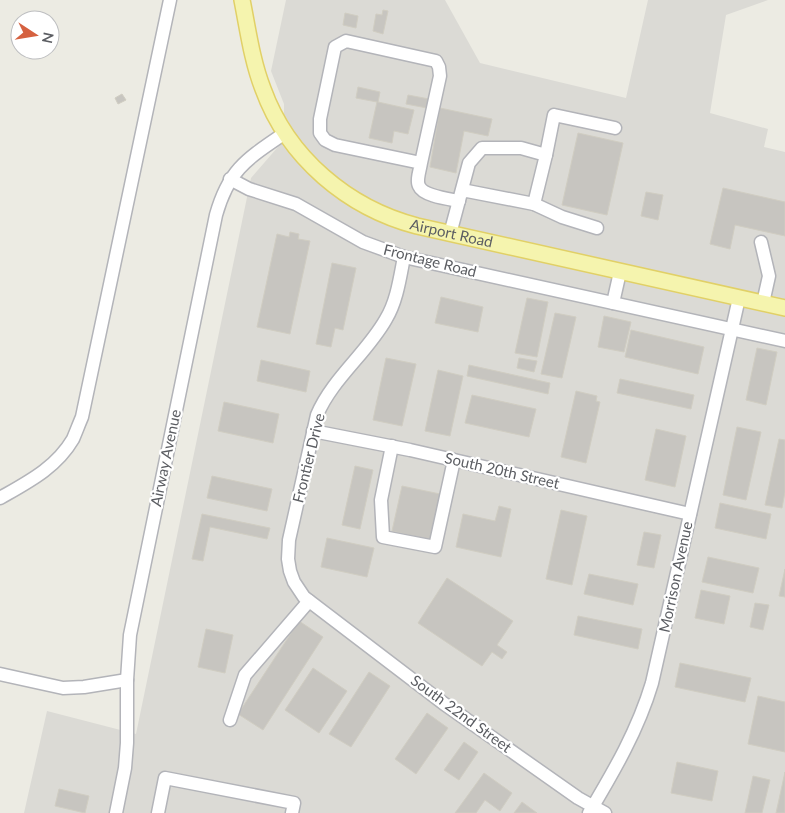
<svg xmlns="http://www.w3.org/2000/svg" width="785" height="813" viewBox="0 0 785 813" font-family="Lato,sans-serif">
<rect width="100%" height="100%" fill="#ecebe3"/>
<polygon fill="#dbdad5" points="286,0 445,0 480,63 626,98 648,0 768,0 726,15 710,113 768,129 764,147 785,152 785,813 24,813 47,711 136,734 251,178 284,140 284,104 271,71"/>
<g fill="#c7c5c0" stroke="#d0cdc2">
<polygon points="383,10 388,11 383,34 373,31 376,14 382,15"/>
<polygon points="345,13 358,16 356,28 343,25"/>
<polygon points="358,87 380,92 378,102 414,110 408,134 394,131 392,143 369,138 377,102 356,98"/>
<polygon points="122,94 126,100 118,104 115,98"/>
<polygon points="408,95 429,99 427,108 406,104"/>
<polygon points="440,108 492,119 488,136 464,131 456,173 430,167"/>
<polygon points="578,133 623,143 607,215 562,205"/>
<polygon points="723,188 785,202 785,236 735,225 730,249 710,244"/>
<polygon points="646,192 663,195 658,220 641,216"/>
<polygon points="290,232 299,234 298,239 310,241 290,334 257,327 277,234 289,237"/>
<polygon points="332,263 356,268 343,330 335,328 331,347 316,344"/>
<polygon points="441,297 483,307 478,332 435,323"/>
<polygon points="527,298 548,302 537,357 515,353"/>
<polygon points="555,313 576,317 562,378 541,374"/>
<polygon points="604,316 631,322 624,352 598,347"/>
<polygon points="631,330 704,347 698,374 625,357"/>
<polygon points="757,348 777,352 766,405 746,400"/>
<polygon points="386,358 416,364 402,426 373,420"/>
<polygon points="519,358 537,361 534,372 517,368"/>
<polygon points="261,360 310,371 306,392 257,381"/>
<polygon points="469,365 550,383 548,394 467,376"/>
<polygon points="438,370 463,376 450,436 425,431"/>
<polygon points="620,379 694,395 691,409 617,393"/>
<polygon points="576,391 597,396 596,401 600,402 586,463 561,457"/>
<polygon points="472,395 536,409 529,437 465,423"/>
<polygon points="224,402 279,414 273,443 218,431"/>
<polygon points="737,427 761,432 746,500 723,495"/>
<polygon points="656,429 686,436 675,487 645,480"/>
<polygon points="779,439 785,440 785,492 782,508 765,505"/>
<polygon points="355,466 373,470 360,529 342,525"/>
<polygon points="212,476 272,489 267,511 207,498"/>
<polygon points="402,486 440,494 430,540 392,531"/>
<polygon points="720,503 771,514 766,539 715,528"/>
<polygon points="499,506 511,509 501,557 456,547 463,514 495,521"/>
<polygon points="561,510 587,516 572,585 546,579"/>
<polygon points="202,514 270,528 267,539 210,527 203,561 192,559"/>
<polygon points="644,532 661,535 654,568 637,565"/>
<polygon points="327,538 374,548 367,577 321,567"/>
<polygon points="708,557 759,568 753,593 702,582"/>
<polygon points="785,569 785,597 779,596"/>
<polygon points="589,574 638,584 633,605 584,594"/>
<polygon points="447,578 513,621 497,645 507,652 502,659 492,652 482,666 418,623"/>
<polygon points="701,590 730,596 724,624 695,618"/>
<polygon points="755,603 769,605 763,630 750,627"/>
<polygon points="578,616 642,629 638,649 574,635"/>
<polygon points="299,621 323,637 263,730 238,714"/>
<polygon points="206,629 233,635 225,673 198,667"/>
<polygon points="680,663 751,678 745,702 675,687"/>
<polygon points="313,668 347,691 319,733 285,710"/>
<polygon points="369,672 390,686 351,747 329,734"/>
<polygon points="758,696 785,702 785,752 748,744"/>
<polygon points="427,713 448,728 416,774 395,759"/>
<polygon points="464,742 478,752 459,780 444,770"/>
<polygon points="677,762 718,771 712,801 671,793"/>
<polygon points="785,772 785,813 776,813"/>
<polygon points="484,773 512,793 500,811 485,800 476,813 455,813"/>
<polygon points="753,776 770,780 762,813 745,813"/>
<polygon points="59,789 89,796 85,813 55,806"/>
<polygon points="522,802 537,813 514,813"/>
</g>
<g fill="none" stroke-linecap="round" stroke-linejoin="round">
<g stroke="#b3b4b9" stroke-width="15">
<g id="minor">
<polyline points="546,155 554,115 615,128"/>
<path d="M 421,163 L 335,145 L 325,140 L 320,133 L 320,119 L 335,47 L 346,41 L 436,61 L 439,67 L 440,76 L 421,163 C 420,170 416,180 419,186 C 423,196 449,199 459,201"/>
<polyline points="230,179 249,189 296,204 363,242 404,257 785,341"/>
<polyline points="534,204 562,217 597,228"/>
<polyline points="450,234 469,163 482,148 521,148 546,155 534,204 462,190"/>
<polyline points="761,242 769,276 763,303"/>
<path d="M 404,257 C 400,277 397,301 386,319 C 367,353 332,379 317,415 L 289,540 L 288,559 L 290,571 L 294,582 L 304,597 L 443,703 L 578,798 L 605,813"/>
<polyline points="613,303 620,272"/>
<polyline points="313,431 410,450 690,514"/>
<polyline points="392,446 381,500 383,537 435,547 454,460"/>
<path d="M 0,498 C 28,482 56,468 73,439 C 76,432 79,424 82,417 L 170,0"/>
<polyline points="0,674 63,688 84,687 127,680"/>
<polyline points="230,720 245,675 309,601"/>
<path d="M 116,813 L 125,768 L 127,743 L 127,680 L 130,635 L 216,215 C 229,169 247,159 285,133"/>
<polyline points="158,813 165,778 294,803 292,813"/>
<path d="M 589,813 C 614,771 638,730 652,683 L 739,298"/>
</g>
</g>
<g stroke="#e1d067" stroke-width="18">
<g id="major">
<path id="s1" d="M 242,0 C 248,30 252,61 263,89 C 288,158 348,208 417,226 L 785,308"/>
</g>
</g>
<use href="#minor" stroke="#fff" stroke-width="12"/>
<use href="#major" stroke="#f5f4ae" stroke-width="15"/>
</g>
<g text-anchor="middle" stroke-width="4.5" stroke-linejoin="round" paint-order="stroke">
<g font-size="15" fill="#5b5d62" stroke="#fff">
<text dy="5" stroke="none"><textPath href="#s1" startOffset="341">Airport Road</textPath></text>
<text transform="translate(430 261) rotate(14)" y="5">Frontage Road</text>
<text transform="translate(166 458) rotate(-78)" y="5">Airway Avenue</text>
<text transform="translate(309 458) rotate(-76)" y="5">Frontier Drive</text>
<text transform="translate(502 471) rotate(13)" y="5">South 20th Street</text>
<text transform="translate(676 577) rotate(-78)" y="5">Morrison Avenue</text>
<text transform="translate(461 714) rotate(36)" y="5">South 22nd Street</text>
</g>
</g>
<g transform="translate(35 35) rotate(102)"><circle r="24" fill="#ffffff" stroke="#bdbec0"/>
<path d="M0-4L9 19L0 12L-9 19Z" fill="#d56140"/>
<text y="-8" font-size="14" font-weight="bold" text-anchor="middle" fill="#5b5d62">N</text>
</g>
</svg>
